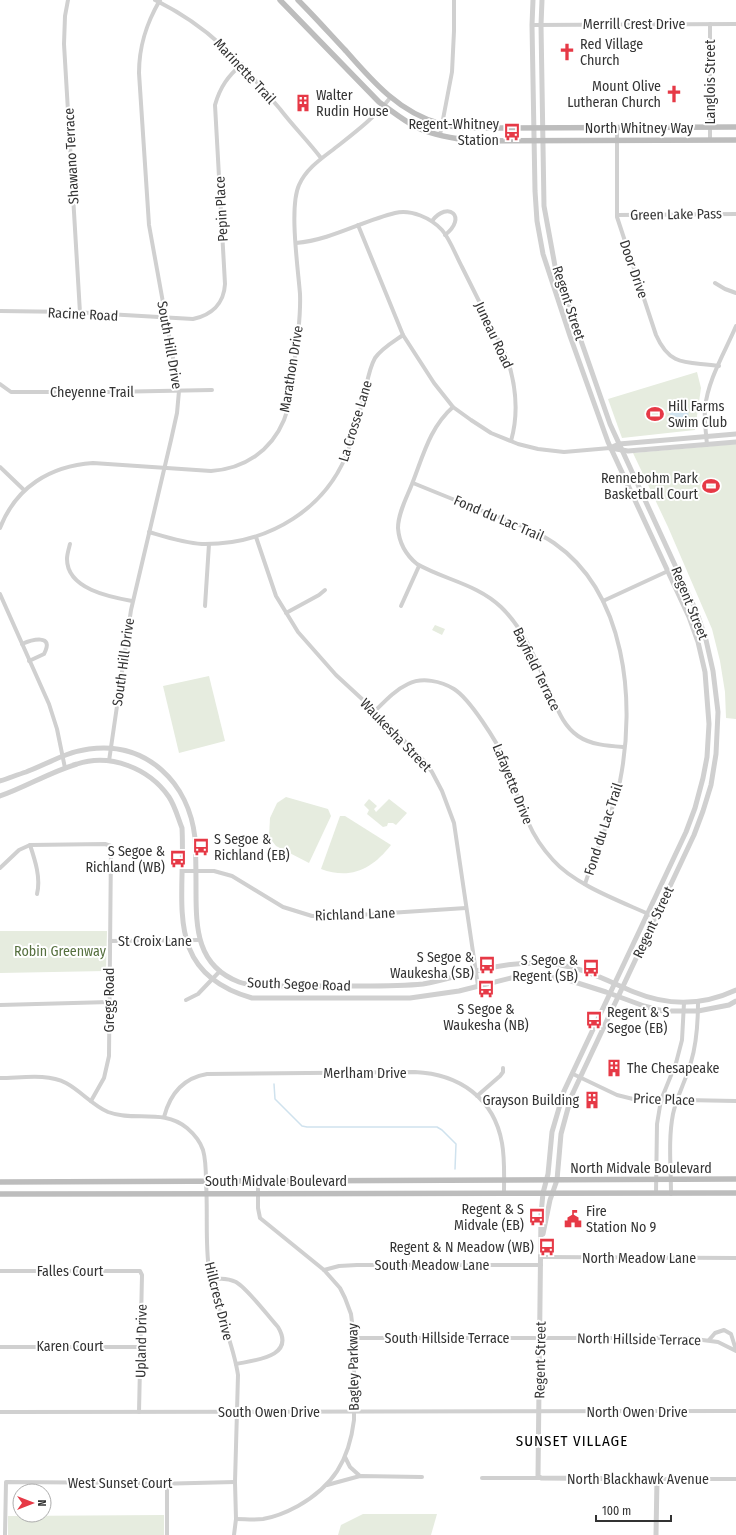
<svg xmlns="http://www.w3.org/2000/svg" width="736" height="1535" viewBox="0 0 736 1535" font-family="'Fira Sans Condensed',sans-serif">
<rect width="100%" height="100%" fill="#fff"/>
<g fill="#e6ecdf">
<polygon points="697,372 701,388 695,430 622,438 608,399"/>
<polygon points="736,444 736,719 726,718 725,692 720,661 712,629 668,527 633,453"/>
<polygon points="435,625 445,629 442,635 432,630"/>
<polygon points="209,676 225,741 179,753 163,686"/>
<polygon points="286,797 328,809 331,816 309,863 276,846 269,837 270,818 277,803"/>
<polygon points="369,799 377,806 374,809 376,812 389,799 407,813 396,825 393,823 388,823 387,826 383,827 367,814 369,810 364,805"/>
<path d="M 340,816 L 345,816 L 391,845 C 372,869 351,880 321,869 Z"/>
<polygon points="0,931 107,931 106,971 0,973"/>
<polygon points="363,1514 437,1514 431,1535 338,1535 341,1525"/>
<polygon points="164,1515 164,1535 8,1535 8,1516"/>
</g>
<polygon fill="#cfe2ee" points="688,410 689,423 671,424 670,412"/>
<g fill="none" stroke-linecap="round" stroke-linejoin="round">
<polyline stroke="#cfe2ee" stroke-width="1.5" points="274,1084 275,1099 302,1126 307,1127 437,1127 442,1130 456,1144 455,1169"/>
<g stroke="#d0d0d0" stroke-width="4">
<polyline points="68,0 65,16 64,44 80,313"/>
<path d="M 155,0 C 212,28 240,62 280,109 C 293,126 308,141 321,158"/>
<polyline points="710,24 710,140"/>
<polyline points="532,25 736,24"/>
<path d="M 617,127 L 617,217 L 656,335 C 671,369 689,361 719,366"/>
<polyline points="440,135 452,72 454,31 454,0"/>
<polyline points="617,215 736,214"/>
<path d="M 432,221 C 448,200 468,217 445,235"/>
<polyline points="358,225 403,335 434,383 453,407 471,420 491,433 518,444 538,449 564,452 610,448"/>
<path d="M 296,243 C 331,240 362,221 395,213 C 411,209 431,218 442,230 C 450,239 456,256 462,267 C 477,297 492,327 507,358 C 516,385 519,413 511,441"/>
<polyline points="715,283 725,289 736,293"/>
<path d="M 0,311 L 73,312 L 193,319 C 211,315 224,304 225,284 L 215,105 C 220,87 228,76 242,64"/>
<polyline points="0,384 11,392 106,392 212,390"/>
<path d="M 453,407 C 430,427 423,456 412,484 C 407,497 398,513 398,528 C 399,542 406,555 417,564 C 445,580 477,584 501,607 C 524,629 537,662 549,690 C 557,707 562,725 578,736 C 591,745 609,746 624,747"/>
<path d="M 707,445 C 706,432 704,420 705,408 C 708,379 725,352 736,326"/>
<polyline points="0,467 24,490"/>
<path d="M 413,483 C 435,492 457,501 480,510 C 505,520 532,528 554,543 C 626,593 636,701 620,781 C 612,816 596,850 585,884"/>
<path d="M 0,528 C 16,487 50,466 93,463 L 211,471 C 244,469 271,451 284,420 C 290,405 290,386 293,369 C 297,345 301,319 300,294 C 298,268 289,207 299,185 C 307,167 324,157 339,145 C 358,130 376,116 390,98"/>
<path d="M 149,532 C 166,537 184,543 202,544 C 268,545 329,509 350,445 C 357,426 361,406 366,387 C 368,377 370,367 375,358 C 382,348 393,342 403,335"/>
<polyline points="256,537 276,596 298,632 336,675 375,711 424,761 432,772 442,791 454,823 478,986"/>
<path d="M 70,544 C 69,548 67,554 67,559 C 67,589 110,597 132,601"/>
<polyline points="0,594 49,704 57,729 65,768"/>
<polyline points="603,601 668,571"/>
<polyline points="205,606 209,544"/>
<polyline points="401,606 419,566"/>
<polyline points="286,613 319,595 325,590"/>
<path d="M 22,644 C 31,640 55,633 44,654 L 29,661"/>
<path d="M 375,711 C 385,701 395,690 408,684 C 422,677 441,681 454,689 C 470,699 497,742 505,760 C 513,780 518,802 528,822 C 534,836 542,848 553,860 C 576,886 623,902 655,917"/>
<path d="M 109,761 L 131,610 L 171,440 L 177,413 L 179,391 L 149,225 L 139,73 C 139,46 146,24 160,0"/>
<path d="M 30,845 C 35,860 41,878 37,894"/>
<polyline points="0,868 19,850 30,845 105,844 111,846 109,1056 104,1078 91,1101"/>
<polyline points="183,871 214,871 232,876 283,907 312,916 358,915 466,908"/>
<polyline points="110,941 199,940"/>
<polyline points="186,1000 198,994 220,971"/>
<polyline points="0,1005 110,1002"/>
<polyline points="573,1074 617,1095 633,1099 736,1101"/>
<path d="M 0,1078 C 21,1078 47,1073 66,1083 C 81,1091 92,1105 108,1112 C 134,1122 163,1108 187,1128 C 194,1134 200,1141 203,1150 C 206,1160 206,1171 206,1183 C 208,1211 205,1242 209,1270 C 215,1306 233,1340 238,1375 L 235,1482 L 236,1519 L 234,1535"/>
<polyline points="477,1096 500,1076 503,1072 503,1068"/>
<path d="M 164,1117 C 170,1094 183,1078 207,1074 L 415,1072 C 459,1074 494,1098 502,1143 C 505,1160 504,1176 504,1193"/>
<polyline points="656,1193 657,1124 661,1100 676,1063 682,1040 684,1003"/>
<path d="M 671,1194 C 671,1167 668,1140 673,1114 C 677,1096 686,1080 691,1062 C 697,1042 698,1023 698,1002"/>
<polyline points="541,1257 736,1258"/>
<polyline points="324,1270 339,1266 357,1265 541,1265"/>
<polyline points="0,1271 140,1271 142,1275 139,1412"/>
<path d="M 211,1280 C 219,1278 228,1278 236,1282 C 248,1289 268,1316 278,1327 C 296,1357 255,1360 236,1364"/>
<polyline points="354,1338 687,1338 718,1342 736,1351"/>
<polyline points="709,1340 715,1333 724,1330 731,1334 736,1350"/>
<polyline points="0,1347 141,1347"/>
<polyline points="0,1412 736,1411"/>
<polyline points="345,1457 350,1467 360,1476"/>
<polyline points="482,1478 539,1478"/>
<polyline points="657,1479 736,1479"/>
<polyline points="167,1484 167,1535"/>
<polyline points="327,1485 360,1476 422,1477"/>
<path d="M 236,1519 C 245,1519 254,1520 263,1519 C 275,1517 287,1512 298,1506 C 333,1486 349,1461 354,1420 L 354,1338 L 351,1314 L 345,1298 L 340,1288 L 324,1270 L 260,1218 L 258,1208 L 258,1181"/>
<polyline points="5,1535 6,1482 143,1483 154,1484 235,1482"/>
</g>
<g stroke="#d0d0d0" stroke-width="5">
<polyline points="533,0 532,25 535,191 537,221 543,254 570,336 608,442 689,617 698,642 705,672 709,724 707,757 703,778 695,808 686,832 564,1091 552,1132 548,1174 543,1193 541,1214 538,1476 541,1478 657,1479 656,1535"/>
<polyline points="542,0 541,25 544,206 555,266 610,424 697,613 706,640 713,671 718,712 716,754 711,785 703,811 694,835 571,1097 561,1134 557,1180 550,1200 543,1234"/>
<polyline points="610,448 619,444 736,434"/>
<polyline points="610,448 628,451 736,442"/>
<path d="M 0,781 C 9,778 17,775 26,772 C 47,764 66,752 89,749 C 147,741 189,783 195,838 C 196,855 196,873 196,890 C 196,929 197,966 239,982 C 247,985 256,985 263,986 C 296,986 328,986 360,986 C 381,986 403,986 423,984 C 442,981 459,975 476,971 C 504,964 532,960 560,965 C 586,969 610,982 634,992 C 668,1006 702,1006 736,990"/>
<path d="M 0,796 C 26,787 50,772 77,764 C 110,753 149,768 169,797 C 175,806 178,818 182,828 C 186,901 161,972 252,998 L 410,998 L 459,991 L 515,977 L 541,976 L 565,979 L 606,992 L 644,1006 L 663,1011 L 698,1011 L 729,1005 L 736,1001"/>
</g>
<g stroke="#bdbdbd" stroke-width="5.5">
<path d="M 280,0 L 379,102 C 392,111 404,121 418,128 C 436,136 456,139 475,141 L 736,140"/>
<path d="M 298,0 C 315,17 330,34 346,51 C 373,82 400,113 441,124 C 455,128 469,128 483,128 L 736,127"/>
<polyline points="0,1182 736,1179"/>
<polyline points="0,1194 736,1193"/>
</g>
</g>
<defs>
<g id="church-bare" transform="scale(1.38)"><path d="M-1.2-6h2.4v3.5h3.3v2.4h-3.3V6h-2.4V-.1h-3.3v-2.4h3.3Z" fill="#e63946" stroke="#fff" stroke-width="2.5" paint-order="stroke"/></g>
<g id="building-bare" transform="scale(1.38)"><path d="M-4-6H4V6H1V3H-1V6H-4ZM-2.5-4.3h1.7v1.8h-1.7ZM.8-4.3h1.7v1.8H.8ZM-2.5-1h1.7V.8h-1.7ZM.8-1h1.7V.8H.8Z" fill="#e63946" stroke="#fff" stroke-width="2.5" paint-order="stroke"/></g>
<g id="bus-bare" transform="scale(1.38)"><path d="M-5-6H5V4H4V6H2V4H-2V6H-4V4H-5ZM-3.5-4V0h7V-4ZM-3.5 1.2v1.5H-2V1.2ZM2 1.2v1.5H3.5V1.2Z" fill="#e63946" stroke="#fff" stroke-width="2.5" paint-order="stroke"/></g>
<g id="stadium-bare" transform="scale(1.38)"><path d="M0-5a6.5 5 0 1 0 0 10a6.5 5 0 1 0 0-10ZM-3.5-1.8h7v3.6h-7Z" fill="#e63946" stroke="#fff" stroke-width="2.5" paint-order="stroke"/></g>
<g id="civic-bare" transform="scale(1.38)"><path d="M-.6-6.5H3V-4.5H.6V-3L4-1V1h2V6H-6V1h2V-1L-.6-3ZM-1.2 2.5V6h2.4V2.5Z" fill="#e63946" stroke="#fff" stroke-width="2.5" paint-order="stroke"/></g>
</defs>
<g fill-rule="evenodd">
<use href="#church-bare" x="567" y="52"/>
<use href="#church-bare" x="674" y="94"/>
<use href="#building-bare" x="303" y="103"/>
<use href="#bus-bare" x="512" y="132"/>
<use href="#stadium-bare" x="655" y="414"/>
<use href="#stadium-bare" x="711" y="486"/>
<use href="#bus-bare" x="201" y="847"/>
<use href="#bus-bare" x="178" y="859"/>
<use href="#bus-bare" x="487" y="965"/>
<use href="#bus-bare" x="591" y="968"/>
<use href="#bus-bare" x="486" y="989"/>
<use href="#bus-bare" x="594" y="1020"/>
<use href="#building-bare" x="614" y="1068"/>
<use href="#building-bare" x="592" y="1100"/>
<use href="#bus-bare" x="537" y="1217"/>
<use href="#civic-bare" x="573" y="1219"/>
<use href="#bus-bare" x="547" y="1247"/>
</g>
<g text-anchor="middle" stroke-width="4" stroke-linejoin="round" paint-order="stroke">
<g font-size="14" fill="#333" stroke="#fff">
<text x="634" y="29">Merrill Crest Drive</text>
<text transform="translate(245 71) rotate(47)" y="5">Marinette Trail</text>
<text transform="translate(710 82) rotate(-90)" y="5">Langlois Street</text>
<text x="639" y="133">North Whitney Way</text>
<text transform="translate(71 156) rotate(-93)" y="5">Shawano Terrace</text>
<text transform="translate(221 209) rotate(-93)" y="5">Pepin Place</text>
<text transform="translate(676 214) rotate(-1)" y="5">Green Lake Pass</text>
<text transform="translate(634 269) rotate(71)" y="5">Door Drive</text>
<text transform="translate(569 303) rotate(72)" y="5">Regent Street</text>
<text transform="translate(83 314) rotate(3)" y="5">Racine Road</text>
<text transform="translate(494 335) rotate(65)" y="5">Juneau Road</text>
<text transform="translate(170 345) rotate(80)" y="5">South Hill Drive</text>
<text transform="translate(291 369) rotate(-81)" y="5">Marathon Drive</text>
<text x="92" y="397">Cheyenne Trail</text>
<text transform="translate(355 421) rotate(-73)" y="5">La Crosse Lane</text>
<text transform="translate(499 518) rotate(23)" y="5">Fond du Lac Trail</text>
<text transform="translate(690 603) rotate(68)" y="5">Regent Street</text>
<text transform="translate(123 662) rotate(-82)" y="5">South Hill Drive</text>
<text transform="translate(537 669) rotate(64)" y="5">Bayfield Terrace</text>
<text transform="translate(396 735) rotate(46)" y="5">Waukesha Street</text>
<text transform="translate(513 784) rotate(68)" y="5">Lafayette Drive</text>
<text transform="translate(603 829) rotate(-72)" y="5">Fond du Lac Trail</text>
<text transform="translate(355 914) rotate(-2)" y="5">Richland Lane</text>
<text transform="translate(653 922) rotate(-65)" y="5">Regent Street</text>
<text x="155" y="946">St Croix Lane</text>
<text transform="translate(299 984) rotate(2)" y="5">South Segoe Road</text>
<text transform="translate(109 1000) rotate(-90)" y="5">Gregg Road</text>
<text x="365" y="1078">Merlham Drive</text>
<text transform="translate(664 1099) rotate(2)" y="5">Price Place</text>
<text x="641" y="1173">North Midvale Boulevard</text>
<text x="276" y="1186">South Midvale Boulevard</text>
<text x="639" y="1263">North Meadow Lane</text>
<text x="432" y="1270">South Meadow Lane</text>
<text x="70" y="1276">Falles Court</text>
<text transform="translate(219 1301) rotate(76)" y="5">Hillcrest Drive</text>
<text x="447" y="1343">South Hillside Terrace</text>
<text transform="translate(639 1339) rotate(1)" y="5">North Hillside Terrace</text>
<text transform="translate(141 1341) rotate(-89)" y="5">Upland Drive</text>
<text x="70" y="1351">Karen Court</text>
<text transform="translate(540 1360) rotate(-89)" y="5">Regent Street</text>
<text transform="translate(353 1367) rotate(-91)" y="5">Bagley Parkway</text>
<text x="269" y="1417">South Owen Drive</text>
<text x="637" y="1417">North Owen Drive</text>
<text x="638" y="1484">North Blackhawk Avenue</text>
<text x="120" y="1488">West Sunset Court</text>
</g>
<g font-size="14" fill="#333" stroke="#fff" text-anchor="end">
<text x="580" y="49" text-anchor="start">Red Village<tspan x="580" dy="16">Church</tspan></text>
<text x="661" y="91">Mount Olive<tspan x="661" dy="16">Lutheran Church</tspan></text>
<text x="316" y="100" text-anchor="start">Walter<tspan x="316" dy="16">Rudin House</tspan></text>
<text x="499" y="129">Regent-Whitney<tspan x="499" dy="16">Station</tspan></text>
<text x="668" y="411" text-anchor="start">Hill Farms<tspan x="668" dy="16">Swim Club</tspan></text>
<text x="698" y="483">Rennebohm Park<tspan x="698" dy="16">Basketball Court</tspan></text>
<text x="214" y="844" text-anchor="start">S Segoe &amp;<tspan x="214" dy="16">Richland (EB)</tspan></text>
<text x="165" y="856">S Segoe &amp;<tspan x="165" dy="16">Richland (WB)</tspan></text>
<text x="474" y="962">S Segoe &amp;<tspan x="474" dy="16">Waukesha (SB)</tspan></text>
<text x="578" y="965">S Segoe &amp;<tspan x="578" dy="16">Regent (SB)</tspan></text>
<text x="486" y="1014" text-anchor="middle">S Segoe &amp;<tspan x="486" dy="16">Waukesha (NB)</tspan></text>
<text x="607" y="1017" text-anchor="start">Regent &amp; S<tspan x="607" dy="16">Segoe (EB)</tspan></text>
<text x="627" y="1073" text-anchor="start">The Chesapeake</text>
<text x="579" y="1105">Grayson Building</text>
<text x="524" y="1214">Regent &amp; S<tspan x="524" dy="16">Midvale (EB)</tspan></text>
<text x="586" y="1216" text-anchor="start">Fire<tspan x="586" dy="16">Station No 9</tspan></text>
<text x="534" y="1252">Regent &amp; N Meadow (WB)</text>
</g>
<g font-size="14" fill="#56703f" stroke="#fff">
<text x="60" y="956">Robin Greenway</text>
</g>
<g font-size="15" letter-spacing="1" fill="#000" stroke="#fff">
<text x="572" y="1446">SUNSET VILLAGE</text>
</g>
</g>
<g transform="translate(32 1503) rotate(90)"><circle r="19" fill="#ffffff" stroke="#adadad"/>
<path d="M0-3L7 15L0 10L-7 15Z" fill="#e63946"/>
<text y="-6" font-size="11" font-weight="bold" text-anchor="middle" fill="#333333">N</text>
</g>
<path d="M596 1515v6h75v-6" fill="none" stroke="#333333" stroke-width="2"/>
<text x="602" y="1515" font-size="12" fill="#333333" stroke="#ffffff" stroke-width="3" paint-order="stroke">100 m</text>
</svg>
